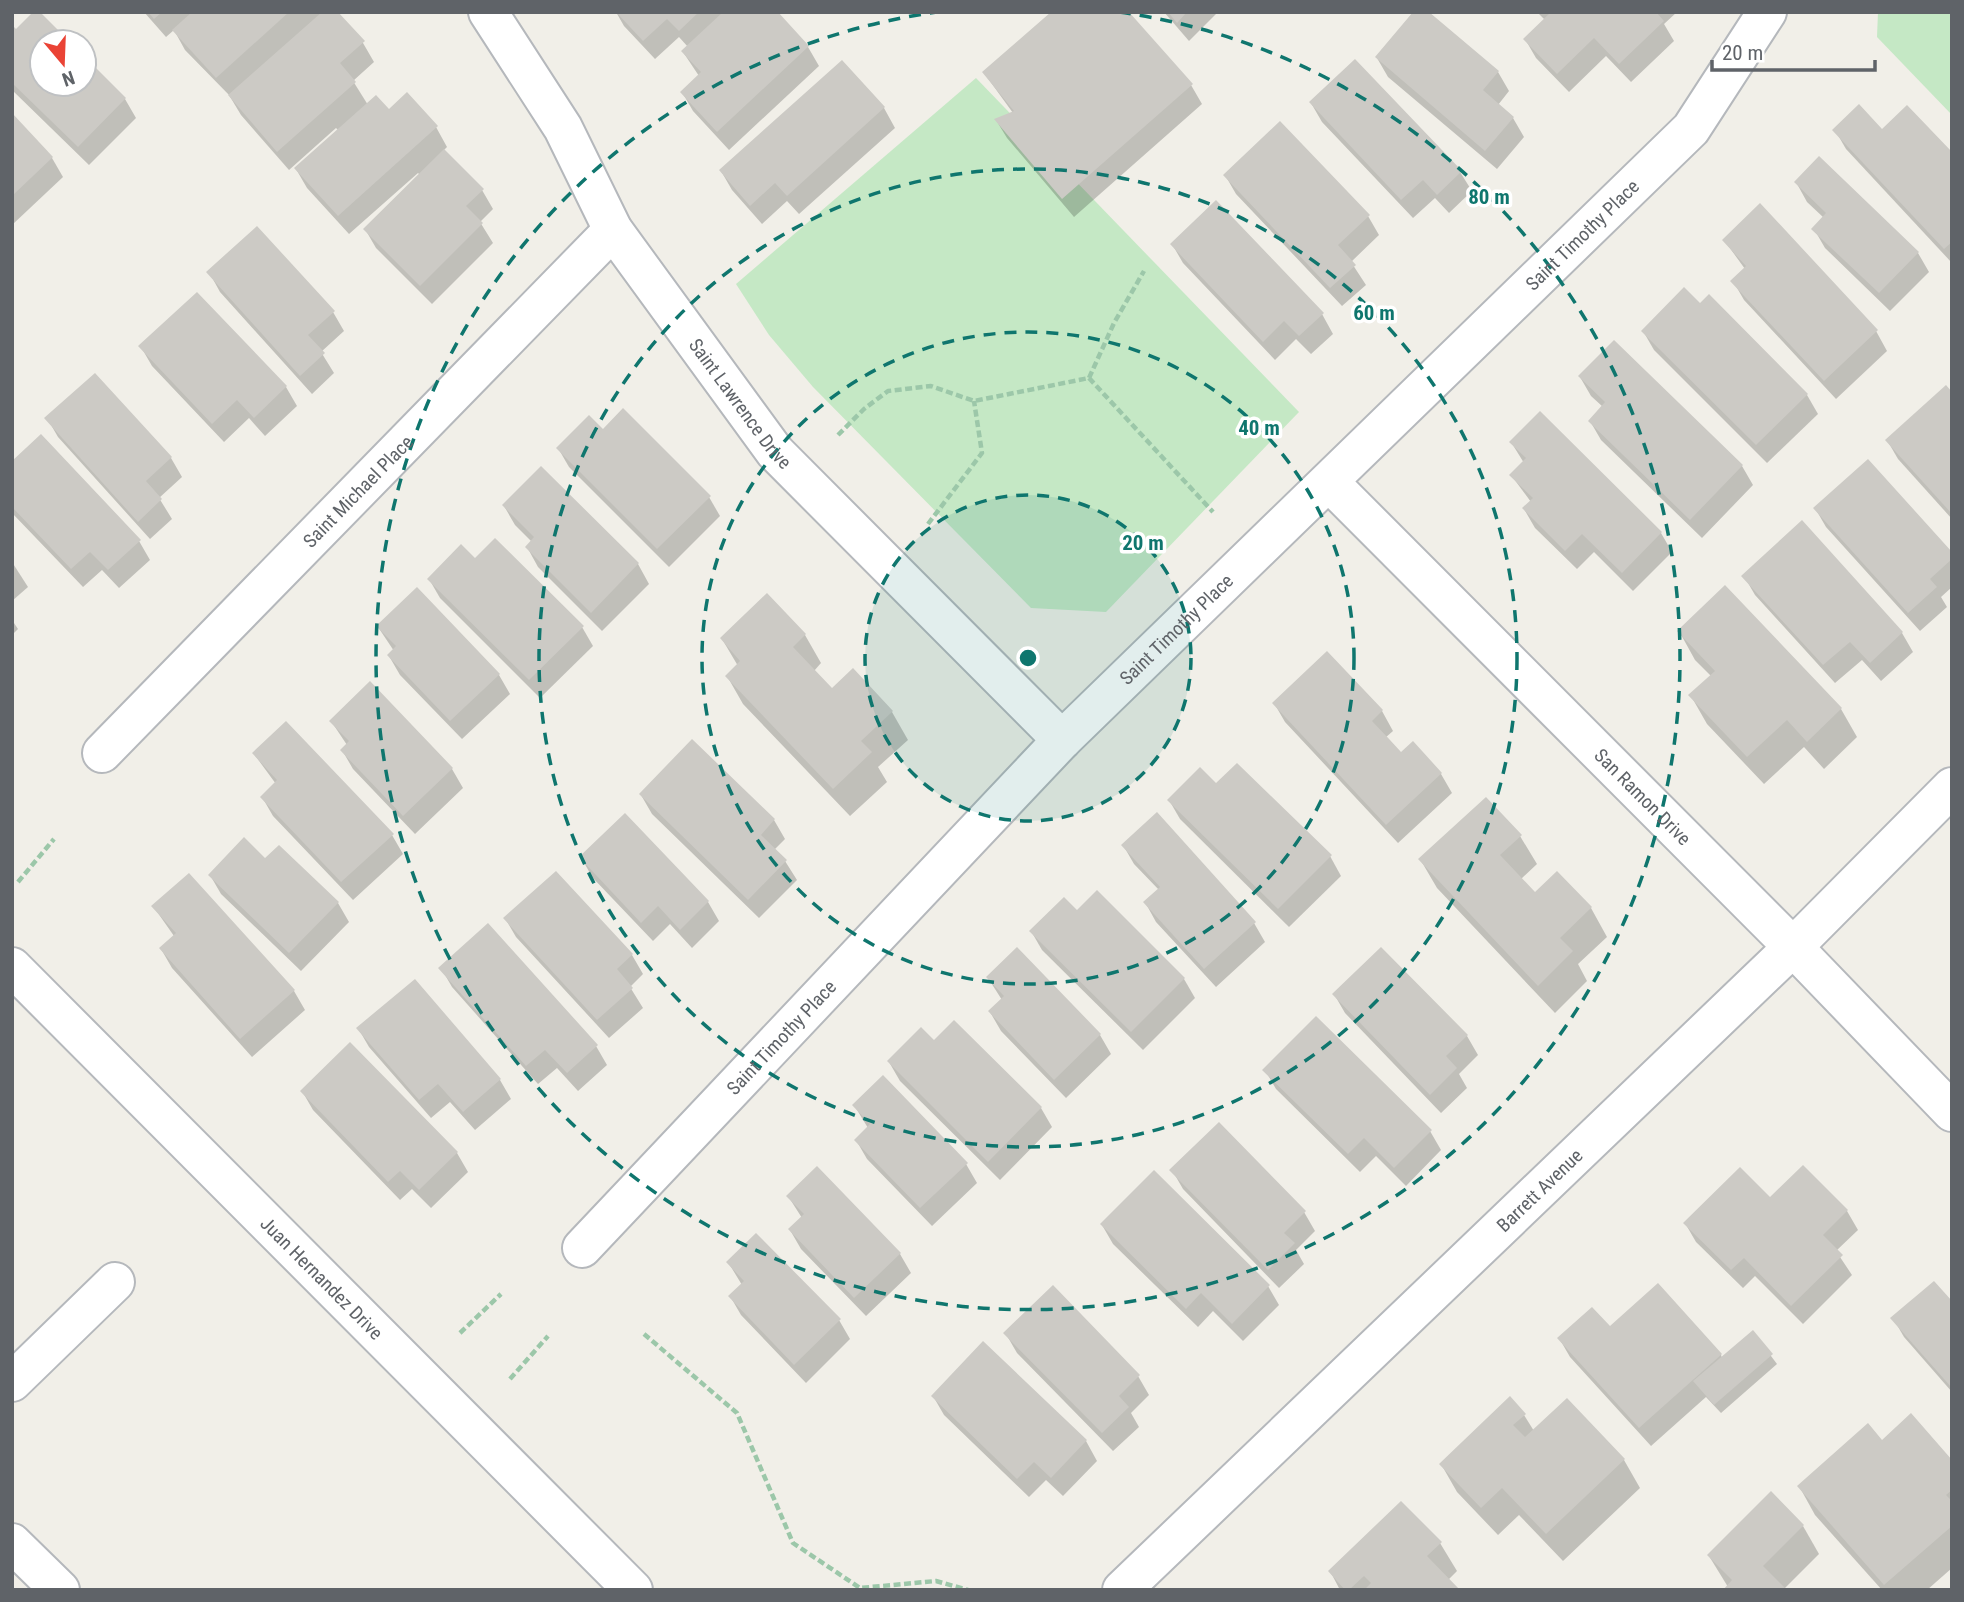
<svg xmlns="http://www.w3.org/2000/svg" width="1964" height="1602" viewBox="0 0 1964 1602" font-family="'Roboto Condensed',sans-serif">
<rect width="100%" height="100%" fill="#f1efe8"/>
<g fill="#c5e8c5">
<polygon points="1878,12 1952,12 1952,115 1877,37"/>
<polygon points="976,78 1299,412 1106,612 1031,608 813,387 769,335 736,284"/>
</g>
<g fill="#0003">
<polygon points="144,12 336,12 363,43 374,62 353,81 368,105 436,127 447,147 443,151 482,190 493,209 480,222 493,243 432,304 376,248 365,229 420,175 418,173 349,234 307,188 296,169 339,131 336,128 289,170 241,115 229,95 185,50 174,30 166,37"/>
<polygon points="616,12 775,12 808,47 819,66 729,150 693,111 682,92 699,76 683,52 688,47 679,37 655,59 624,26"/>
<polygon points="1164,12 1218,12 1189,41"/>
<polygon points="1426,12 1498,72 1509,91 1498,105 1513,118 1524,137 1497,169 1388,77 1377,58"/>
<polygon points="1537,12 1677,12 1664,24 1674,41 1631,82 1606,56 1569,92 1536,58 1525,39 1545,20"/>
<polygon points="12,28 16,32 68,42 42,42 42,84 84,84 84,58 125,99 136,118 89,165 12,90"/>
<polygon points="842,63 884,108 895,128 799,214 787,201 762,224 732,190 721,171"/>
<polygon points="984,73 1191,85 1202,104 1074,217 1007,138 996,120 1013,113"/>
<polygon points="1311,103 1460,172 1472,191 1449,213 1435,198 1413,218 1322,122"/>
<polygon points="12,116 52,158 63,177 12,225"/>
<polygon points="1835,130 1952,155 1952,263 1846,149"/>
<polygon points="1225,175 1368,216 1379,235 1351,262 1366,285 1342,306 1236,194"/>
<polygon points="1796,182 1918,253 1929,272 1890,311 1825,248 1814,229 1824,218 1807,202"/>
<polygon points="1724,240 1876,331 1887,351 1836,399 1744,300 1733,281 1745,269"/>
<polygon points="1172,244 1322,314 1333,334 1311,354 1296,339 1275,360 1183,263"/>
<polygon points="209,272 333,312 344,331 321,352 334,373 312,394 220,292"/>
<polygon points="1700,305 1807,395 1818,414 1767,463 1654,350 1643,331"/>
<polygon points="141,347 286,387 297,406 265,436 249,418 224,442 152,366"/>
<polygon points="95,375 171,458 182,477 159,498 172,519 150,539 58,437 47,418"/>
<polygon points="1580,377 1742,466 1753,485 1702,538 1601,440 1590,421 1603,407 1591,396"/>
<polygon points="1952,395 1952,519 1898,459 1887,440"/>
<polygon points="603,431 709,497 720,516 669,567 569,467 558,448"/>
<polygon points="1511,442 1661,533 1672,552 1633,591 1594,552 1577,569 1535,528 1524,509 1531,502 1511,475 1524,463"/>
<polygon points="12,464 139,541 150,560 119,588 102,570 83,587 12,513"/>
<polygon points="541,469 638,564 649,584 602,631 538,567 527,547 532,542 515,525 504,506"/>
<polygon points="1815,508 1952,554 1952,587 1941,597 1947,607 1920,631 1826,527"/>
<polygon points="475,560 582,627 593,646 540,698 440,598 429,579"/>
<polygon points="12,562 28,587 12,601"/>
<polygon points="1744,576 1902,633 1913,652 1881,681 1862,660 1835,683 1755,595"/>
<polygon points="1725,587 1841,709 1857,737 1824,769 1804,747 1764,784 1707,724 1691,696 1711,676 1695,660 1679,631"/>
<polygon points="767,596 805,635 821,663 814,671 832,690 892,712 908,740 878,767 887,782 850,816 743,704 727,676 738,666 722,639"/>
<polygon points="12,620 18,629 12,635"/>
<polygon points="378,627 499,675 510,694 462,739 400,675 389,656 394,651"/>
<polygon points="1327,654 1382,711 1393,731 1385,738 1401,754 1413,744 1441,774 1452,793 1398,843 1285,722 1274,703"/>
<polygon points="370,684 452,769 463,788 415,834 353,769 342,750 347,745 331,721"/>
<polygon points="254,754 392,835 403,854 353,900 273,816 262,797 276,784"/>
<polygon points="1216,786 1330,856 1341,876 1289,927 1180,819 1169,800"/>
<polygon points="641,795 774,820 785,839 774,850 785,861 797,880 759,918 652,814"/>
<polygon points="625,816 708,902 719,921 692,948 670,924 653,941 592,877 581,857"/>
<polygon points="1520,836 1537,864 1521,879 1535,894 1557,873 1591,908 1607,937 1578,964 1587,981 1555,1013 1437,888 1420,859"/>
<polygon points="1123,845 1254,923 1265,942 1216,987 1156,922 1145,902 1159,890 1134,864"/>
<polygon points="279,847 338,903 349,922 301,971 221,894 210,875 265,860"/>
<polygon points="556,873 632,955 643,974 630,987 643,1008 609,1038 516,937 505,918"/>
<polygon points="189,875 294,991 305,1010 252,1057 172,968 161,949 174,936 153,906"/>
<polygon points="1077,912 1184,979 1195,998 1143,1050 1042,950 1031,931"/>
<polygon points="1381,949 1467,1036 1478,1055 1459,1074 1467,1088 1441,1113 1345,1013 1334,994"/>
<polygon points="1017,950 1100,1035 1111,1054 1066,1098 1001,1031 990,1012 1002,1000 988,978"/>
<polygon points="441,968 596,1046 607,1065 578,1091 557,1068 538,1084 452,987"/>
<polygon points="414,981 500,1080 511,1099 475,1130 450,1102 431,1118 369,1047 358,1028"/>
<polygon points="954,1022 1041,1108 1052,1127 1000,1180 900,1081 889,1062 934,1043"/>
<polygon points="350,1044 457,1153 468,1172 431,1208 412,1189 400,1200 313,1110 302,1091"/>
<polygon points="1265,1070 1430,1131 1441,1150 1406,1186 1376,1156 1360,1172 1276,1089"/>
<polygon points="854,1105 966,1164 977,1183 932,1226 867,1159 856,1140 868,1128"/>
<polygon points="1172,1170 1304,1212 1315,1231 1296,1250 1304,1264 1279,1288 1183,1189"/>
<polygon points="788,1196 900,1254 911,1273 866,1316 801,1249 790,1230 802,1218"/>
<polygon points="1770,1200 1847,1211 1858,1230 1836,1251 1852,1275 1803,1324 1755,1276 1743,1288 1696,1242 1685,1223"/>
<polygon points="1102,1225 1268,1286 1279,1305 1243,1341 1213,1311 1198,1327 1113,1244"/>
<polygon points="728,1262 839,1320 850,1339 806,1383 741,1315 730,1296 742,1285"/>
<polygon points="1952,1303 1952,1392 1904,1337 1893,1318"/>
<polygon points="1610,1329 1721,1355 1722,1358 1753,1332 1777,1364 1721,1413 1706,1397 1651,1446 1570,1357 1559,1338"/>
<polygon points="1006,1334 1138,1376 1149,1395 1131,1413 1139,1427 1113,1451 1017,1353"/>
<polygon points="983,1344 1086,1441 1097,1461 1063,1496 1046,1480 1029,1497 944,1415 933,1396"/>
<polygon points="1567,1400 1624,1460 1640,1488 1563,1561 1519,1515 1498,1535 1457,1492 1441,1464 1524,1415 1534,1431"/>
<polygon points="1882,1442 1952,1462 1952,1568 1927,1590 1882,1590 1815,1515 1799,1486"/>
<polygon points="1803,1526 1819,1554 1784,1589 1728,1587 1709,1556"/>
<polygon points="1440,1543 1457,1571 1448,1580 1458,1590 1340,1590 1330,1571"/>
</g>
<g fill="#cccac5">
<polygon points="33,12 40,12 70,42 42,42 42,84 84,84 84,56 126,98 78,147 12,83 12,25 16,29"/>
<polygon points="148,12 162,12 154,19"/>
<polygon points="192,12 289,12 216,78 172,30"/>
<polygon points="322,12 338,12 365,41 340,63 356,82 277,152 228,95"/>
<polygon points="616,12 699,12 679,31 667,19 643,41"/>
<polygon points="723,12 778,12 809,46 717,132 680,92 701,72 681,51"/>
<polygon points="1051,12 1129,12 1193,84 1062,199 994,119 1014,111 982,72"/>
<polygon points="1168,12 1187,12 1177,23"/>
<polygon points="1413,12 1429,12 1499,71 1483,90 1514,117 1485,151 1375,57"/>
<polygon points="1551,12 1656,12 1664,21 1619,64 1594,38 1557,74 1523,39"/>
<polygon points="1355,59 1462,171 1437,195 1423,180 1401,200 1309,102"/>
<polygon points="842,60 885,107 787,196 775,183 750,206 719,170"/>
<polygon points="407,92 438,126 338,216 294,168 376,95 389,109"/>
<polygon points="1859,104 1882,129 1907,105 1952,152 1952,242 1944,249 1832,130"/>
<polygon points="12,113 53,157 12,196"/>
<polygon points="1280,121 1370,215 1338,245 1356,265 1330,288 1223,175"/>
<polygon points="444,149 484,189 466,206 483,223 420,286 363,229"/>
<polygon points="1819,156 1919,252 1879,293 1811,229 1826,213 1794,182"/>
<polygon points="1216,200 1324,313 1299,336 1284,321 1263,342 1170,244"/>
<polygon points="1760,203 1878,330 1824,381 1730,281 1746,266 1722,240"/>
<polygon points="257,226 335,311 308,335 325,353 300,376 206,272"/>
<polygon points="1684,287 1700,303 1709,294 1808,394 1756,445 1641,331"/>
<polygon points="197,292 287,386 254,418 237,400 212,424 138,346"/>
<polygon points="1614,340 1743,465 1690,520 1588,421 1605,402 1578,376"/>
<polygon points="95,373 172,457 146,481 162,499 138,522 44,418"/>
<polygon points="1946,385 1952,392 1952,514 1885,440"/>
<polygon points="623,408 711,496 657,549 556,448 589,415 603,429"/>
<polygon points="1540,411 1662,532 1622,573 1582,534 1565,551 1522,508 1533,498 1509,475 1526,458 1509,442"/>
<polygon points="41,434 141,540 108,570 90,552 71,569 12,507 12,461"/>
<polygon points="1868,459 1952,552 1952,559 1930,579 1937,587 1908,613 1813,508"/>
<polygon points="541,466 639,563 591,613 525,547 534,537 502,505"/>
<polygon points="1802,520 1903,632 1870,663 1850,642 1823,665 1741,576"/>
<polygon points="495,538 584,626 529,680 427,579 461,544 475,558"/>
<polygon points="1725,585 1842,708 1807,742 1787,720 1747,757 1688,695 1715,671 1677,631"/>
<polygon points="417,587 500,674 450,721 387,655 396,646 376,626"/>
<polygon points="767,593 806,634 793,647 832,688 853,668 893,711 861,741 872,752 833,789 725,676 740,661 720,638"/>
<polygon points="1327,651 1383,710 1372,721 1390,740 1401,752 1413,741 1442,773 1386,825 1272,703"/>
<polygon points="370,681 453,768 403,816 340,750 349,741 329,721"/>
<polygon points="286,721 394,834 341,882 260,797 277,780 252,753"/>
<polygon points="692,739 775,819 761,835 787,860 748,900 639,794"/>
<polygon points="1237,763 1332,855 1278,909 1167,800 1200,767 1216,783"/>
<polygon points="1486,797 1522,835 1500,855 1535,892 1557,871 1592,907 1560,938 1573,951 1538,986 1418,859"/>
<polygon points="1157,812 1256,922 1204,969 1143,902 1160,887 1121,845"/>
<polygon points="625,813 709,901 680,930 658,906 641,923 579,857"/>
<polygon points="244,837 265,858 279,845 339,902 289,953 208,875"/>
<polygon points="556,871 633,954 617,969 633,988 597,1020 503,918"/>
<polygon points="189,873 295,990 240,1039 159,948 176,933 151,906"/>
<polygon points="1097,890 1185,978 1131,1032 1029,931 1064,897 1077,910"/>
<polygon points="488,923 598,1045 567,1073 545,1050 526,1066 438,968"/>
<polygon points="1017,947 1101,1034 1054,1080 988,1011 1004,996 986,977"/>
<polygon points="1381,947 1468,1035 1446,1056 1457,1068 1430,1095 1332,994"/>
<polygon points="415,979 501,1079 463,1112 438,1084 419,1100 356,1028"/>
<polygon points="1316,1016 1432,1130 1394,1168 1364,1138 1348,1154 1262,1070"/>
<polygon points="954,1020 1042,1107 988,1162 887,1061 921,1027 934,1040"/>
<polygon points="350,1042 458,1152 419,1190 400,1171 388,1182 300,1091"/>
<polygon points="883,1075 968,1163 920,1208 854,1140 870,1124 852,1105"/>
<polygon points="1219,1122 1306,1211 1284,1233 1295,1243 1268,1270 1169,1170"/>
<polygon points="1803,1165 1848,1210 1823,1235 1843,1255 1791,1306 1744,1258 1731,1270 1683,1223 1740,1167 1770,1197"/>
<polygon points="817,1166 901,1253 854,1298 788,1229 804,1214 786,1196"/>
<polygon points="1154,1170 1270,1285 1232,1324 1201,1293 1186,1309 1100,1224"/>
<polygon points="756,1233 841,1319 794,1365 728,1296 744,1281 726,1262"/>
<polygon points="1934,1281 1952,1301 1952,1388 1890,1318"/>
<polygon points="1658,1283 1722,1354 1639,1428 1557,1338 1592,1307 1610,1326"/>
<polygon points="1053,1285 1140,1375 1119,1396 1129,1407 1102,1433 1003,1333"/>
<polygon points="1753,1330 1773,1354 1714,1405 1693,1381"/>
<polygon points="983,1341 1087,1440 1051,1478 1034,1462 1017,1479 931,1396"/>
<polygon points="1510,1396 1526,1414 1513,1425 1525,1437 1567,1398 1625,1459 1546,1534 1502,1488 1481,1508 1439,1464"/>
<polygon points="1911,1413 1952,1460 1952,1490 1946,1495 1952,1501 1952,1526 1884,1585 1797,1486 1868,1423 1882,1440"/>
<polygon points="1771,1491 1804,1525 1763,1566 1787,1590 1723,1590 1732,1580 1707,1555"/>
<polygon points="1401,1501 1442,1542 1427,1556 1460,1590 1364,1590 1371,1583 1364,1576 1349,1590 1345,1590 1328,1571"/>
</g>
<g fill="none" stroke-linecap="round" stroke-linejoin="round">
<g stroke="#b5b8bc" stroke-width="42">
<g id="minor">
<path id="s1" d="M 488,12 L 563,128 L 613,230 L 775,452 L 1062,740"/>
<path id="s2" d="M 1330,483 L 1793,947 L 1952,1112"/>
<path id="s3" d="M 102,753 L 613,230"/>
<path id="s4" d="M 12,967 L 633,1590"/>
<path id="s5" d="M 582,1248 L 1062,740 L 1691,129 L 1767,12"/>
<polyline points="12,1382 115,1282"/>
<polyline points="12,1543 60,1590"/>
<path id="s6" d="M 1122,1590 L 1793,947 L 1952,787"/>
</g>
</g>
<g stroke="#9cc7a9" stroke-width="4.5" stroke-dasharray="7 3.5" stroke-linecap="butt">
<polyline points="1089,378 1213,512"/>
<polyline points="838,435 864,409 888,391 931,386 974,401 1089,378 1114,323 1144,271"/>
<polyline points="928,524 982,453 974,401"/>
<polyline points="18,882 54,839"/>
<polyline points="460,1333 501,1294"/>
<polyline points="644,1334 737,1413 793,1543 860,1588 936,1581 968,1590"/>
<polyline points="510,1379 548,1336"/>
</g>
<use href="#minor" stroke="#fff" stroke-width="38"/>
</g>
<circle cx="1028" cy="658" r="163" fill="#0f766e" fill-opacity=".12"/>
<g fill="none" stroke="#0f766e" stroke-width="3.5" stroke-dasharray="12 9">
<circle cx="1028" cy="658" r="163"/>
<circle cx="1028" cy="658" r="326"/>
<circle cx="1028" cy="658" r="489"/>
<path d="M1119 12A652 652 0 1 1 937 12"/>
</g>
<g text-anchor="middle" stroke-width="7" stroke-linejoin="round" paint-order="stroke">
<g font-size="19" fill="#5f6368" stroke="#fff">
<text dy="7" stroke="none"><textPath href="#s5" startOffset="1424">Saint Timothy Place</textPath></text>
<text dy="7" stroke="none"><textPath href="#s1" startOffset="467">Saint Lawrence Drive</textPath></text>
<text dy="7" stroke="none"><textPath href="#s3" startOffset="366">Saint Michael Place</textPath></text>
<text dy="7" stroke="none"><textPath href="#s5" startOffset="858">Saint Timothy Place</textPath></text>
<text dy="7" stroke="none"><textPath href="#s2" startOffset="443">San Ramon Drive</textPath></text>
<text dy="7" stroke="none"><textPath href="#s5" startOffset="290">Saint Timothy Place</textPath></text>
<text dy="7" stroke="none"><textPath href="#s6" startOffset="578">Barrett Avenue</textPath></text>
<text dy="7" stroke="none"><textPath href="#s4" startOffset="439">Juan Hernandez Drive</textPath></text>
</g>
</g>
<circle cx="1028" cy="658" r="10" fill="#0f766e" stroke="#fff" stroke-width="3.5"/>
<g font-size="21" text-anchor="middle" font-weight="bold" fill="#0f766e" stroke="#fff" stroke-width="7" stroke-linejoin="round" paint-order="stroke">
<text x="1489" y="204">80 m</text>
<text x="1374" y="320">60 m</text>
<text x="1259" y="435">40 m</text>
<text x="1143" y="550">20 m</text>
</g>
<rect width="1964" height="1602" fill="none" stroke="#5f6368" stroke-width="28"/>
<g transform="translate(63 63) rotate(161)"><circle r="33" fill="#ffffff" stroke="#bfc1c3" stroke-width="2"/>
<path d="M0-5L12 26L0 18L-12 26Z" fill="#ea4335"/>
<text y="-10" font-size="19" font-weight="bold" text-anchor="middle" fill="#5f6368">N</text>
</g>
<path d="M1712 60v10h163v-10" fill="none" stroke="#5f6368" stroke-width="3.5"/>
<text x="1722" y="60" font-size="21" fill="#5f6368" stroke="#ffffff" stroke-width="5" paint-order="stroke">20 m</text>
</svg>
